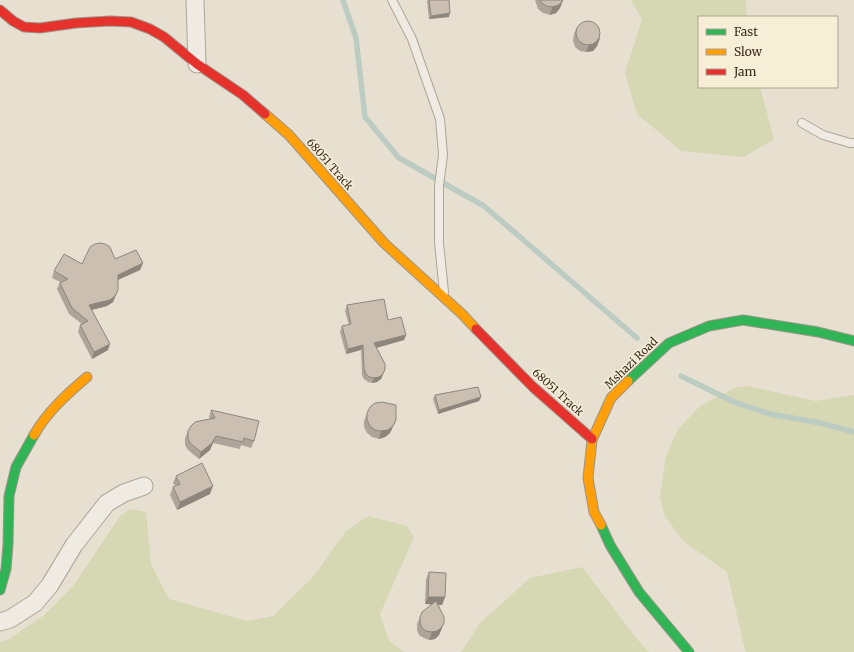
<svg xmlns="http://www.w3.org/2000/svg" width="854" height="652" viewBox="0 0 854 652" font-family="Merriweather,serif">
<rect width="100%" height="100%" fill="#e7e0d1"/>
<g fill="#d6d7b3">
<polygon points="631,0 746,0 747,17 699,17 699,87 760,87 774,139 744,157 681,151 637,114 625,73 642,19"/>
<polygon points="747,386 815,401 854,395 854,652 747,652 745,650 727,572 683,541 665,516 660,497 666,456 678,429 700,406 737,387"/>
<polygon points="130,509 146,512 151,564 169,599 247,621 273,616 313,577 346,531 368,516 407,526 414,537 380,614 389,641 404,652 0,652 0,642 9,639 43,616 73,586 120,516"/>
<polygon points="582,567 638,640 649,652 461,652 480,623 530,578"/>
</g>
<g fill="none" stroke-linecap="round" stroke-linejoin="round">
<g stroke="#bcccc2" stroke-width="5.5">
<polyline points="343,0 356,38 365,117 399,158 484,206 637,338"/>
<polyline points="681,376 734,402 770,414 820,423 854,432"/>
</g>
<g stroke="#ada599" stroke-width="10">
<g id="lane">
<polyline points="392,0 412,39 440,119 443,155 439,186 439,243 444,292"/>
<polyline points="802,123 823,135 850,143 854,143"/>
</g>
</g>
<g stroke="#ada599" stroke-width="19">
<g id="street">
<polyline points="195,0 197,64"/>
<polyline points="0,622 10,619 35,603 50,585 74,545 107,503 124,493 144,486"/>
</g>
</g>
<g stroke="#9c958a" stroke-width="11">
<g id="fast">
<polyline points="628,381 669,343 709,326 743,320 818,332 854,341"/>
<polyline points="601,525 610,545 639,592 689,652"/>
<polyline points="0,590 6,569 8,545 9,496 16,467 34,435"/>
</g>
</g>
<g stroke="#9c958a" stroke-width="11">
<g id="slow">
<polyline points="265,114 289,135 384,243 462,314 476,329"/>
<path d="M 34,435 C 47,412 67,394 87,377"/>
<polyline points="601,525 594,512 588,478 592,440 611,398 628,381"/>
</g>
</g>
<g stroke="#9c958a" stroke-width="11">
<g id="jam">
<polyline points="0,10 13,21 24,27 40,28 76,23 110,21 131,22 150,29 164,37 197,64 243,95 265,114"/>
<polyline points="476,329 533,387 592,439"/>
</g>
</g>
<use href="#lane" stroke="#efebe3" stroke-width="8"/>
<use href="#street" stroke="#efebe3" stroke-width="17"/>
<use href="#fast" stroke="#30b455" stroke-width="9"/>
<use href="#slow" stroke="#ff9f0a" stroke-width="9"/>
<use href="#jam" stroke="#e5322d" stroke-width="9"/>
</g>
<g fill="#afa499">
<polygon points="428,0 449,0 449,17 429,19 427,1"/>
<polygon points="535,0 563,0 560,8 556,13 550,15 543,13 538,9"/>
<polygon points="577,27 600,38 597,46 593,51 586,52 580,51 575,47 573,41 574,34"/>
<polygon points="143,263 140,270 118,280 118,290 113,302 107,306 92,310 108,350 92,359 78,332 80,325 82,324 69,314 57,289 60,282 52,278 54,271 82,264"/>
<polygon points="347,305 388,320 406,335 404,340 376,348 383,375 381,379 377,382 372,383 368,382 364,379 362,375 361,350 346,354 340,332 342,326 349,325 345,311"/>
<polygon points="435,395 481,397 479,401 438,414 433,399"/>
<polygon points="211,410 254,441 251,448 241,445 240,449 213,443 210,450 199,459 188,450 185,445 185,438 188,431 210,419 209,417"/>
<polygon points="367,413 396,420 390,433 385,437 379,439 372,437 367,433 364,427 364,421"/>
<polygon points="176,476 210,494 177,510 170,495 173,487 175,486 173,483"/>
<polygon points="429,572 445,597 442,605 438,605 444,623 441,630 439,635 435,639 429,640 424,638 419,635 417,630 417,624 420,617 432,604 425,604 426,579"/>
</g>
<g fill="#8e867d">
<polygon points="563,0 560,8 556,13 550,15 552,7"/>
<polygon points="450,13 449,17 429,19 431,16"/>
<polygon points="600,38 597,46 593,51 586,52 589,45"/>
<polygon points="143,263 140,270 115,281 118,275"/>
<polygon points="118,290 113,302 107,306 87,311 89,305"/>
<polygon points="406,335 404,340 372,349 374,343"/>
<polygon points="110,344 108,350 92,359 94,352"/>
<polygon points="363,345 361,350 346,354 348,349"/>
<polygon points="385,369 381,379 377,382 372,383 374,378"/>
<polygon points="481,397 479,401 438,414 439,410"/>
<polygon points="396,420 390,433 385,437 379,439 381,431"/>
<polygon points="216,436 210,450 199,459 201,452"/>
<polygon points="213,486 210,494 177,510 180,502"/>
<polygon points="428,597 445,597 442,605 425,604"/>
<polygon points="444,623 439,635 435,639 429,640 432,632"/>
</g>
<g fill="#cbbfb2" stroke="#8e867d">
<polygon points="429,0 449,0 450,13 431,16"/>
<polygon points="540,0 563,0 559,5 552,7 546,6 541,2"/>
<circle cx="588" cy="33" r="12"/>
<polygon points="100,243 105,244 110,247 115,259 136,250 143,263 118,275 118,290 115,296 110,300 89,305 110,344 94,352 80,325 88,321 72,308 60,283 68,279 54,271 64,254 82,264 90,247 95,244"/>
<polygon points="384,299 388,320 401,317 406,335 374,343 385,364 385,369 383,374 379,377 374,378 369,377 366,374 364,369 363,345 348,349 342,326 351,324 347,305"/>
<polygon points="478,387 481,397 439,410 435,395"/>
<polygon points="382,402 396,405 396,420 393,426 388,430 381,431 375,430 370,426 367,420 367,413 370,407 375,403"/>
<polygon points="211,410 259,421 254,441 244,438 243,442 216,436 212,443 201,452 190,443 188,438 188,431 191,426 195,422 215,418"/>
<polygon points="202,463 213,486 180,502 173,487 180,484 176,476"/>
<polygon points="429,572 446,573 445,597 428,597"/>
<polygon points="436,601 444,617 444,623 441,628 437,631 432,632 426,631 422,628 420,623 420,617 422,612"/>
</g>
<g text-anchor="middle" stroke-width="3" stroke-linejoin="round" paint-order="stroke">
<g font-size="11" fill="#3d2e20" stroke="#f7eed8">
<text transform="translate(330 164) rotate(49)" y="4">68051 Track</text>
<text transform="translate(631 363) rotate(-44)" y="4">Mshazi Road</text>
<text transform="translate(558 392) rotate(42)" y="4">68051 Track</text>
</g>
</g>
<rect x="698" y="16" width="140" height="72" fill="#f7eed8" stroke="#ada18e"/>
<rect x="706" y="29" width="20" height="6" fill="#30b455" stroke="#ada18e"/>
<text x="734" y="36" font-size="12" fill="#3d2e20">Fast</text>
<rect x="706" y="49" width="20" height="6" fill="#ff9f0a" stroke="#ada18e"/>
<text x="734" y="56" font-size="12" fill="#3d2e20">Slow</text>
<rect x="706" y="69" width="20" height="6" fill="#e5322d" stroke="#ada18e"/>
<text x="734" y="76" font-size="12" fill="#3d2e20">Jam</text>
</svg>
